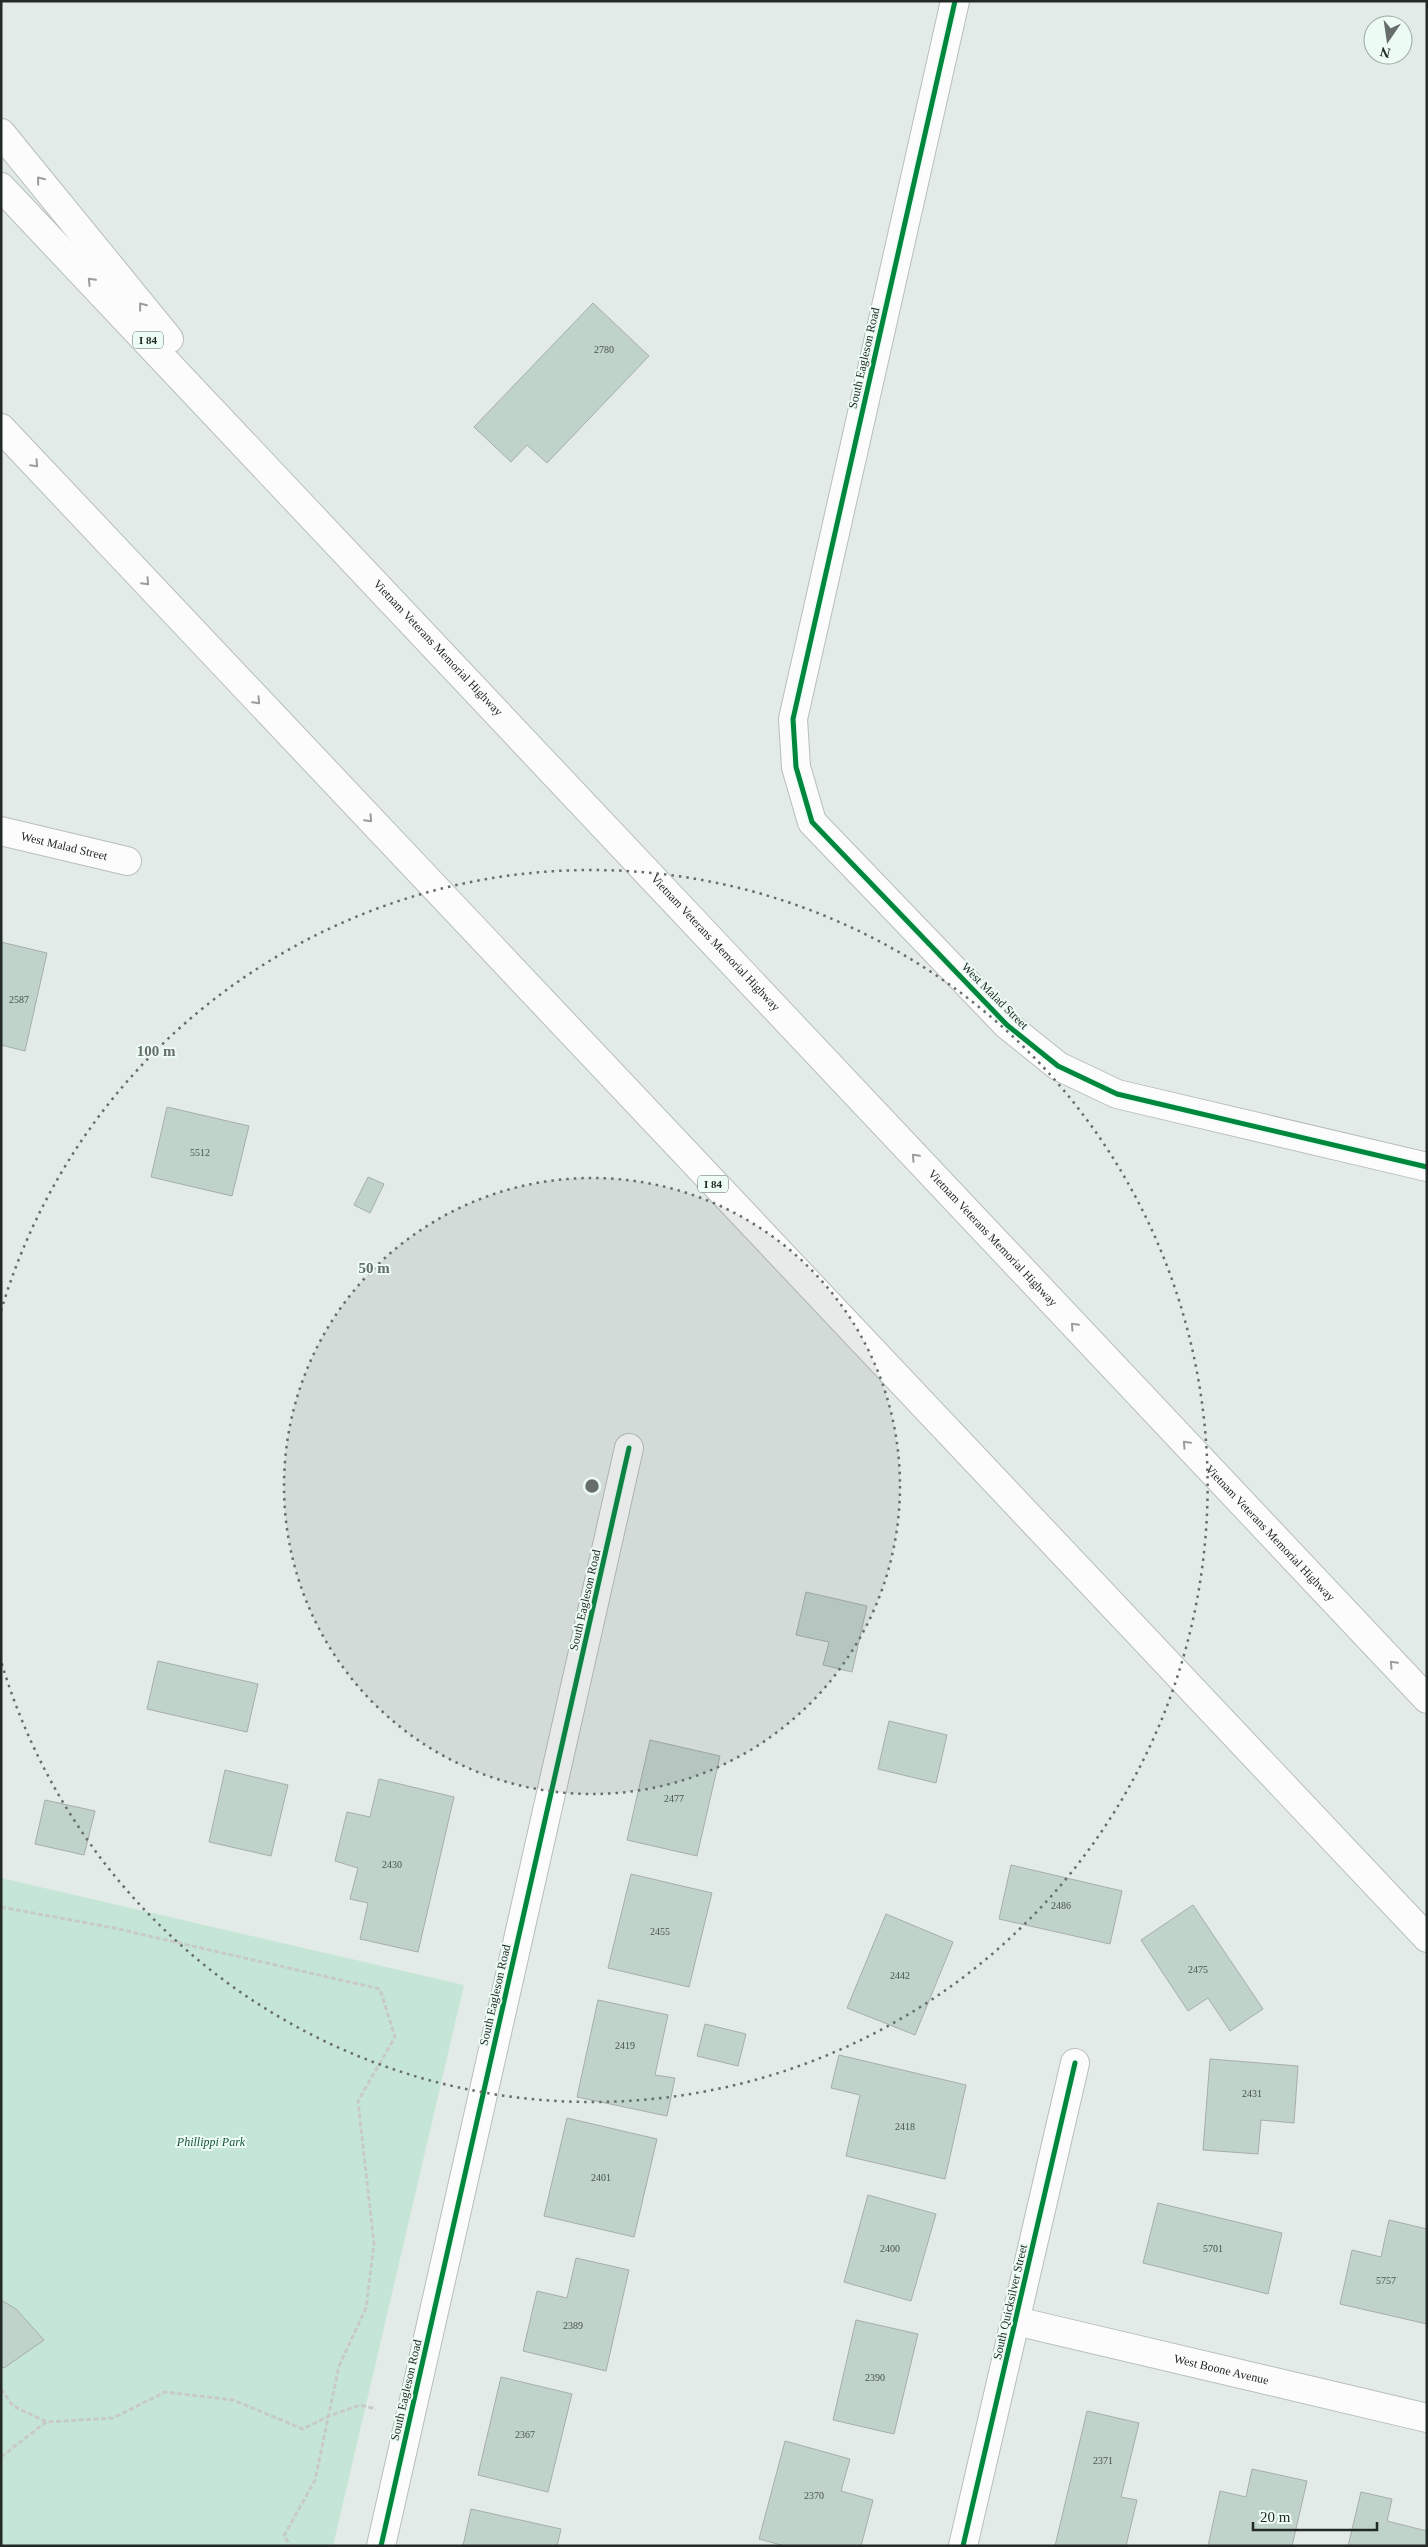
<svg xmlns="http://www.w3.org/2000/svg" width="1428" height="2547" viewBox="0 0 1428 2547" font-family="'Times New Roman',serif">
<rect width="100%" height="100%" fill="#e2ebe7"/>
<polygon fill="#c5e6d6" points="1,1878 464,1985 333,2546 1,2546"/>
<g fill="#c0d3cb" stroke="#a7adaa">
<polygon points="593,303 649,356 547,463 527,445 511,462 474,427"/>
<polygon points="1,942 47,953 25,1051 1,1045"/>
<polygon points="167,1107 249,1126 232,1196 151,1177"/>
<polygon points="368,1177 384,1184 370,1213 354,1205"/>
<polygon points="806,1592 867,1606 852,1672 823,1665 829,1642 796,1635"/>
<polygon points="158,1661 258,1684 247,1732 147,1709"/>
<polygon points="889,1721 947,1735 936,1783 878,1769"/>
<polygon points="650,1740 720,1756 697,1856 627,1840"/>
<polygon points="225,1770 288,1785 271,1856 209,1842"/>
<polygon points="379,1779 454,1797 418,1952 360,1939 368,1903 350,1899 358,1868 335,1861 347,1812 370,1817"/>
<polygon points="45,1800 95,1811 84,1855 35,1844"/>
<polygon points="1011,1865 1122,1891 1110,1944 999,1919"/>
<polygon points="631,1874 712,1893 689,1987 608,1968"/>
<polygon points="1193,1905 1263,2009 1230,2031 1208,1998 1188,2011 1141,1940"/>
<polygon points="886,1914 953,1942 915,2035 847,2008"/>
<polygon points="598,2000 668,2015 655,2075 675,2078 667,2116 577,2097"/>
<polygon points="705,2024 746,2034 738,2066 697,2056"/>
<polygon points="839,2055 966,2085 945,2179 846,2156 860,2095 831,2088"/>
<polygon points="1210,2059 1298,2066 1294,2123 1261,2120 1258,2154 1203,2150"/>
<polygon points="567,2118 657,2139 634,2237 544,2216"/>
<polygon points="868,2195 936,2214 911,2301 844,2282"/>
<polygon points="1158,2203 1282,2233 1268,2294 1143,2263"/>
<polygon points="1389,2220 1427,2229 1427,2324 1340,2304 1352,2250 1381,2257"/>
<polygon points="576,2258 629,2270 606,2371 523,2351 537,2291 567,2298"/>
<polygon points="1,2300 16,2309 44,2340 4,2368 1,2366"/>
<polygon points="856,2320 918,2334 894,2434 833,2420"/>
<polygon points="501,2377 572,2394 548,2492 478,2475"/>
<polygon points="1087,2411 1139,2423 1121,2497 1137,2500 1126,2546 1055,2546"/>
<polygon points="785,2441 850,2459 841,2491 873,2500 861,2546 785,2546 759,2539"/>
<polygon points="1252,2469 1307,2481 1292,2546 1208,2546 1220,2491 1246,2497"/>
<polygon points="1361,2492 1392,2499 1387,2521 1427,2531 1427,2546 1348,2546"/>
<polygon points="471,2509 561,2529 557,2546 463,2546"/>
</g>
<g fill="none" stroke-linecap="round" stroke-linejoin="round">
<g stroke="#b8bebc" stroke-width="30">
<g id="street">
<polyline points="955,1 793,719 796,767 812,822 1007,1025 1058,1066 1117,1094 1427,1167"/>
<path id="s1" d="M 1,831 L 127,861"/>
<path id="s2" d="M 1016,2321 L 1427,2418"/>
<polyline points="381,2546 629,1448"/>
<polyline points="963,2546 1075,2063"/>
</g>
</g>
<g stroke="#b8bebc" stroke-width="30">
<g id="highway">
<polyline points="1,133 169,339"/>
<path id="s3" d="M 1,187 C 480,688 951,1196 1427,1699"/>
<polyline points="1,428 1427,1938"/>
</g>
</g>
<g stroke="#c8cac9" stroke-width="3" stroke-dasharray="5 2.5" stroke-linecap="butt">
<polyline points="1,1907 114,1928 380,1989 395,2037 358,2101 374,2244 366,2308 339,2366 315,2480 284,2536 291,2546"/>
<polyline points="1,2389 13,2406 47,2422 113,2418 165,2392 233,2400 303,2429 329,2416 360,2405 376,2409"/>
<polyline points="1,2457 46,2422"/>
</g>
<use href="#street" stroke="#fbfcfb" stroke-width="28"/>
<use href="#highway" stroke="#fbfcfb" stroke-width="28"/>
<g stroke="#ecfcf4" stroke-width="8">
<g id="cycleway">
<polyline points="955,1 793,719 796,767 812,822 1007,1025 1058,1066 1117,1094 1427,1167"/>
<polyline points="381,2546 629,1448"/>
<polyline points="963,2546 1075,2063"/>
</g>
</g>
<use href="#cycleway" stroke="#00873e" stroke-width="5"/>
</g>
<defs><path id="oneway-chevron" d="M-2-3.5L2.5 0L-2 3.5" fill="none" stroke-width="1.6" stroke-linecap="round" stroke-linejoin="round" transform="scale(1.25)"/></defs>
<g stroke="#9a9d9b">
<use href="#oneway-chevron" transform="translate(40 180) rotate(-129)"/>
<use href="#oneway-chevron" transform="translate(91 281) rotate(-134)"/>
<use href="#oneway-chevron" transform="translate(142 306) rotate(-129)"/>
<use href="#oneway-chevron" transform="translate(35 464) rotate(47)"/>
<use href="#oneway-chevron" transform="translate(146 582) rotate(47)"/>
<use href="#oneway-chevron" transform="translate(257 701) rotate(47)"/>
<use href="#oneway-chevron" transform="translate(369 819) rotate(47)"/>
<use href="#oneway-chevron" transform="translate(915 1157) rotate(-133)"/>
<use href="#oneway-chevron" transform="translate(1074 1326) rotate(-133)"/>
<use href="#oneway-chevron" transform="translate(1186 1444) rotate(-133)"/>
<use href="#oneway-chevron" transform="translate(1393 1664) rotate(-133)"/>
</g>
<circle cx="592" cy="1486" r="308" fill="#666d6a" fill-opacity=".12"/>
<g fill="none" stroke="#666d6a" stroke-width="2.5" stroke-dasharray="2.5 5">
<circle cx="592" cy="1486" r="308"/>
<path d="M1 1311A616 616 0 1 1 1 1661"/>
</g>
<g text-anchor="middle" stroke-width="4" stroke-linejoin="round" paint-order="stroke">
<g font-size="10" fill="#4a544f">
<text x="604" y="353">2780</text>
<text x="19" y="1003">2587</text>
<text x="200" y="1156">5512</text>
<text x="674" y="1802">2477</text>
<text x="392" y="1868">2430</text>
<text x="1061" y="1909">2486</text>
<text x="660" y="1935">2455</text>
<text x="1198" y="1973">2475</text>
<text x="900" y="1979">2442</text>
<text x="625" y="2049">2419</text>
<text x="1252" y="2097">2431</text>
<text x="905" y="2130">2418</text>
<text x="601" y="2181">2401</text>
<text x="890" y="2252">2400</text>
<text x="1213" y="2252">5701</text>
<text x="1386" y="2284">5757</text>
<text x="573" y="2329">2389</text>
<text x="875" y="2381">2390</text>
<text x="525" y="2438">2367</text>
<text x="1103" y="2464">2371</text>
<text x="814" y="2499">2370</text>
</g>
<g fill="#ecfcf4" stroke="#5f6864" stroke-width="1">
<rect x="133" y="331.5" width="30" height="17" rx="4"/>
<rect x="698" y="1175.5" width="30" height="17" rx="4"/>
</g>
<g font-size="11" font-weight="bold" fill="#232926">
<text x="148" y="344">I 84</text>
<text x="713" y="1188">I 84</text>
</g>
<g font-size="12" fill="#232926" stroke="#ecfcf4">
<text transform="translate(864 358) rotate(-77)" y="4">South Eagleson Road</text>
<text dy="4" stroke="none"><textPath href="#s3" startOffset="635">Vietnam Veterans Memorial Highway</textPath></text>
<text dy="4" stroke="none"><textPath href="#s1" startOffset="65">West Malad Street</textPath></text>
<text dy="4" stroke="none"><textPath href="#s3" startOffset="1040">Vietnam Veterans Memorial Highway</textPath></text>
<text transform="translate(995 996) rotate(45)" y="4">West Malad Street</text>
<text dy="4" stroke="none"><textPath href="#s3" startOffset="1445">Vietnam Veterans Memorial Highway</textPath></text>
<text dy="4" stroke="none"><textPath href="#s3" startOffset="1850">Vietnam Veterans Memorial Highway</textPath></text>
<text transform="translate(585 1600) rotate(-77)" y="4">South Eagleson Road</text>
<text transform="translate(495 1995) rotate(-77)" y="4">South Eagleson Road</text>
<text transform="translate(1010 2302) rotate(-77)" y="4">South Quicksilver Street</text>
<text dy="4" stroke="none"><textPath href="#s2" startOffset="211">West Boone Avenue</textPath></text>
<text transform="translate(406 2390) rotate(-77)" y="4">South Eagleson Road</text>
</g>
<g font-size="12" font-style="italic" fill="#17533d" stroke="#ecfcf4">
<text x="211" y="2146">Phillippi Park</text>
</g>
</g>
<circle cx="592" cy="1486" r="8" fill="#666d6a" stroke="#ecfcf4" stroke-width="2.5"/>
<g font-size="15" text-anchor="middle" font-weight="bold" fill="#666d6a" stroke="#ecfcf4" stroke-width="4" stroke-linejoin="round" paint-order="stroke">
<text x="156" y="1056">100 m</text>
<text x="374" y="1273">50 m</text>
</g>
<rect width="1428" height="2547" fill="none" stroke="#232926" stroke-width="5"/>
<g transform="translate(1388 40) rotate(193)"><circle r="24" fill="#ecfcf4" stroke="#9ca8a2"/>
<path d="M0-4L9 19L0 12L-9 19Z" fill="#666d6a"/>
<text y="-8" font-size="14" font-weight="bold" text-anchor="middle" fill="#232926">N</text>
</g>
<path d="M1253 2522v8h124v-8" fill="none" stroke="#232926" stroke-width="2.5"/>
<text x="1260" y="2522" font-size="15" fill="#232926" stroke="#ecfcf4" stroke-width="4" paint-order="stroke">20 m</text>
</svg>
